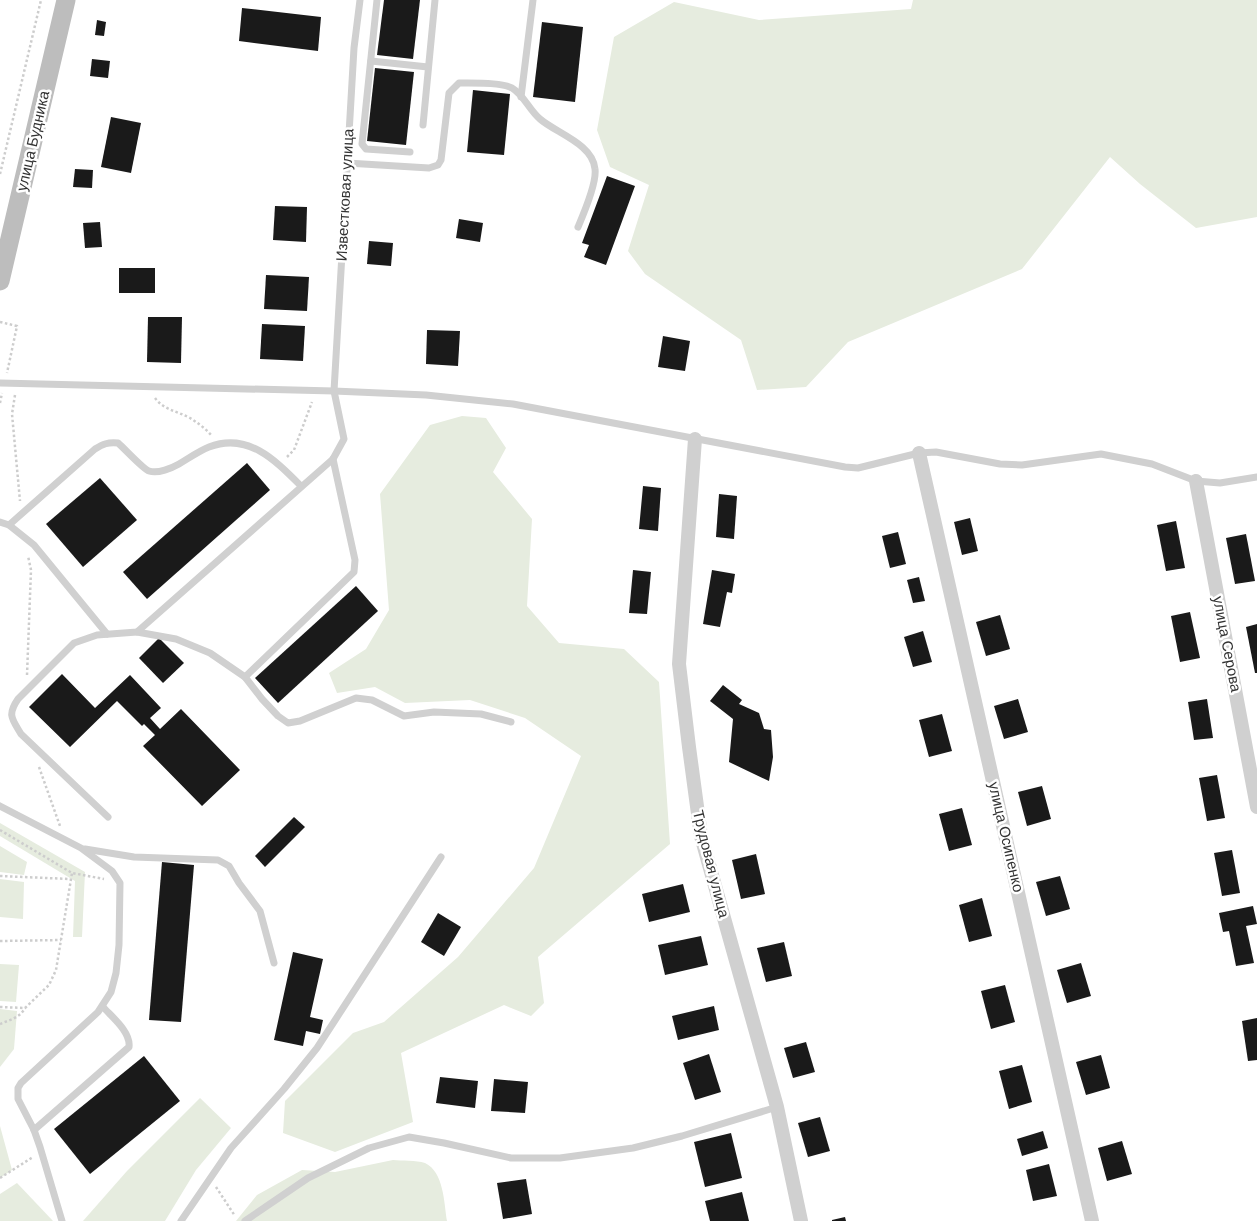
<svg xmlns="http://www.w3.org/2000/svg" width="1257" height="1221" viewBox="0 0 1257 1221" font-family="Arial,sans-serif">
<rect width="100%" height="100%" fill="#fff"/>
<g fill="#e6ecdf">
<polygon points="913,0 1257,0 1257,217 1196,228 1140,184 1110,157 1022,269 848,342 806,387 757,390 741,340 645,274 628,251 649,185 610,167 597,130 614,37 674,2 759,20 911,9"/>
<polygon points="462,416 486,418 506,448 493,472 532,519 527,606 559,643 624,649 659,682 670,844 538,957 544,1003 531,1016 504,1005 401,1053 413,1122 335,1152 283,1133 285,1101 353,1033 384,1022 458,957 534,868 581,756 525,718 470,700 405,703 375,687 337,693 329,673 366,649 389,610 380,494 430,425"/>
<polygon points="0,823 85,872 82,937 73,937 75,881 0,836"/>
<polygon points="0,846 27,862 24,875 0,872"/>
<polygon points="0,879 24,882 23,919 0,917"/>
<polygon points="0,964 19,965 16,1002 0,1001"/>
<polygon points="0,1009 17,1011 14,1049 0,1067"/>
<polygon points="200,1098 231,1128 196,1170 165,1221 83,1221 127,1171"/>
<polygon points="0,1126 12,1170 0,1178"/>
<path d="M 393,1160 C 402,1161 416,1160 425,1163 C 444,1172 444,1203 447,1221 L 236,1221 L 257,1195 L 302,1170 L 335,1172 Z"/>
<polygon points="17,1183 53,1221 0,1221 0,1194"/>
</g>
<g fill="#1a1a1a">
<polygon points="384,0 420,0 413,59 377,55"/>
<polygon points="242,8 321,17 318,51 239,41"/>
<polygon points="97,20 106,22 104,36 95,35"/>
<polygon points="542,22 583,27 575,102 533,97"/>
<polygon points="92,59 110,61 108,78 90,76"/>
<polygon points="375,68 414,72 406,145 367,141"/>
<polygon points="473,90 510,94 504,155 467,152"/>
<polygon points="111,117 141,123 131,173 101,167"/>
<polygon points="75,169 93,170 92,188 73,187"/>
<polygon points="607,176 635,186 606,265 584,257 589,245 582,243"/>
<polygon points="275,206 307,207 306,242 273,240"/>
<polygon points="459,219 483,223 480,242 456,238"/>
<polygon points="100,222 102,247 85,248 83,223"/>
<polygon points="369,241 393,243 391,266 367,264"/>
<rect x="119" y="268" width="36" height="25"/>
<polygon points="266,275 309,277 307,311 264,309"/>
<polygon points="148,317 182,317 181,363 147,362"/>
<polygon points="262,324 305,326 303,361 260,359"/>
<polygon points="427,330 460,331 458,366 426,364"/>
<polygon points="663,336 690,341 685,371 658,367"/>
<polygon points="247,463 270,490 147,599 123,572"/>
<polygon points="100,478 137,520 83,567 46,524"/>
<polygon points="643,486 661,488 658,531 639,529"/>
<polygon points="719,494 737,496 734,539 716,537"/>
<polygon points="970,518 978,551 962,555 954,522"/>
<polygon points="1176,521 1185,568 1166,571 1157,525"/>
<polygon points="898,532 906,564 890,568 882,536"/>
<polygon points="1246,534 1255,581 1235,584 1226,538"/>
<polygon points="633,570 651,572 647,614 629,613"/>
<polygon points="712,570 735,574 732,593 727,592 720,627 703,624"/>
<polygon points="919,577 925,601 913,603 907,580"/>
<polygon points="356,586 378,611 278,703 255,678"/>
<polygon points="1190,612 1200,658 1180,662 1171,616"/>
<polygon points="1000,615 1010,649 986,656 976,622"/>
<polygon points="1257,624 1257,673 1255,673 1246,627"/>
<polygon points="923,631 932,662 913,667 904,637"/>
<polygon points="159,638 184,663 163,683 139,658"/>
<polygon points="62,674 95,708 130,675 161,708 150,718 160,729 181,709 240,770 202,806 143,746 155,735 144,724 142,726 117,701 70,747 29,707"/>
<polygon points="723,685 742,700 739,704 759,713 764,729 771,730 773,757 769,781 729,762 733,719 710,701"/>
<polygon points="1018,699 1028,732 1004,739 994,706"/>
<polygon points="1207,699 1213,738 1194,740 1188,702"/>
<polygon points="942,714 952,751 929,757 919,720"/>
<polygon points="1217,775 1225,818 1207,821 1199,778"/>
<polygon points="1042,786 1051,819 1027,826 1018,792"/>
<polygon points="962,808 972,845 949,851 939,814"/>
<polygon points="294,817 305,827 265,867 255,856"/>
<polygon points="1232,850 1240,893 1222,896 1214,853"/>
<polygon points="756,854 765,894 741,899 732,860"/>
<polygon points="162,862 194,865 181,1022 149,1020"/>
<polygon points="1060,876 1070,909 1046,916 1036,882"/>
<polygon points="683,884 690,912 649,922 642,894"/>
<polygon points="982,898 992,936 969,942 959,905"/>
<polygon points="1253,906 1257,924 1246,926 1254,963 1236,966 1229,931 1223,932 1219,913"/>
<polygon points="438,913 461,927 444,956 421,942"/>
<polygon points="701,936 708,965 665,975 658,945"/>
<polygon points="784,942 792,976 766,982 757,948"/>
<polygon points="293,952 323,959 310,1017 323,1020 320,1034 306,1031 303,1046 274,1040"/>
<polygon points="1081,963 1091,996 1067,1003 1057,970"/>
<polygon points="1005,985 1015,1022 991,1029 981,991"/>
<polygon points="714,1006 719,1030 678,1040 672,1016"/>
<polygon points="1257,1018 1257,1060 1248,1061 1242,1021"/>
<polygon points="806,1042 815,1072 793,1078 784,1048"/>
<polygon points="709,1054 721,1092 695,1100 683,1063"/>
<polygon points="1101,1055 1110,1088 1086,1095 1076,1062"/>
<polygon points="144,1056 180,1101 90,1174 54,1129"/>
<polygon points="1022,1065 1032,1102 1009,1109 999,1071"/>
<polygon points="440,1077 478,1081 475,1108 436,1103"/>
<polygon points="494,1079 528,1082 525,1113 491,1111"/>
<polygon points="820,1117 830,1151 808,1157 798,1123"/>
<polygon points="1043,1131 1048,1148 1022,1156 1017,1139"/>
<polygon points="731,1133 742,1178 705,1187 694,1142"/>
<polygon points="1122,1141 1132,1174 1107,1181 1098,1148"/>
<polygon points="1049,1164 1057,1196 1033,1201 1026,1170"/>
<polygon points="526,1179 532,1214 503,1219 497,1183"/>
<polygon points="742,1192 749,1221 710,1221 705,1201"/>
<polygon points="845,1217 846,1221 832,1221 832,1220"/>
</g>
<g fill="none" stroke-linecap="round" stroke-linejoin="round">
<g stroke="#cdcdcd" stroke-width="2.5" stroke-dasharray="2.5 2.5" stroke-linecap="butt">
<polyline points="0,174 41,0"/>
<polyline points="0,322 17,326 7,373"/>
<polyline points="15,395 12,414 20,501"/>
<path d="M 155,398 C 164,410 177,411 190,418 C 198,423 206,429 212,436"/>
<polyline points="0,403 2,393"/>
<polyline points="287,457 294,450 312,402"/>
<polyline points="27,675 31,570 28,556"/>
<polyline points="39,767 60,826"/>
<polyline points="0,830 72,873 104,879"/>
<polyline points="0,876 70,879"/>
<polyline points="0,941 61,940"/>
<polyline points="0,1007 25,1008 49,985 56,970 72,873"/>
<path d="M 0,1024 C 9,1020 20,1018 25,1008"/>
<polyline points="0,1178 33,1157"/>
<polyline points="216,1187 235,1216"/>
</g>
<g stroke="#d0d0d0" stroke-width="7">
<polyline points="377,0 362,144 366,149 410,152"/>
<polyline points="371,61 428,67"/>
<polyline points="521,97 533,0"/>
<polyline points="423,125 435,0"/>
<path d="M 347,163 L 429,168 L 438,165 L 441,160 L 449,93 L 459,83 C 470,83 503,82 512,88 C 524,95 529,110 540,119 C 556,133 593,144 595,169 C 597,183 584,213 578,227"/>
<polyline points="0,383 334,391 426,395 513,404 845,467 858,468 919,453 936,452 1000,464 1022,465 1101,454 1152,464 1196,481 1220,483 1257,477"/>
<polyline points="0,522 9,525 34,545 107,634"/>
<path d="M 9,525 L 95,449 C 103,444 108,442 118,443 C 125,449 143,469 149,471 C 158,474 172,468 179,464 C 189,458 199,451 209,447 C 248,432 275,460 301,486"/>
<polyline points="137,632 176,639 210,653 245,677 262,699 278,716 288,723 300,721 356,698 372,700 404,716 434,712 481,714 511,722"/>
<polyline points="245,677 354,572 355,560 333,459"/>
<polyline points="0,806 81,848 112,871 120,883 119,945 116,973 111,992 98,1012 21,1083 18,1088 18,1099 34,1130 40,1147 62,1221"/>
<path d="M 108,817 L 21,734 C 12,719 7,715 18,699 L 74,643 L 97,635 L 137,632 L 333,459 L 344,439 L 334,391 L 354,48 L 360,0"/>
<polyline points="85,849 134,857 218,860 229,866 239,883 260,911 274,963"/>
<path d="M 34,1130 L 129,1047 C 131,1032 112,1017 103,1007"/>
<polyline points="181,1221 231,1148 284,1089 317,1048 441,857"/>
<polyline points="245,1221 308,1178 369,1148 409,1137 444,1143 511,1158 560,1158 633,1148 682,1136 777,1107"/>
</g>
<g stroke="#d0d0d0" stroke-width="14">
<polyline points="695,439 679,664 689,747 701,836 777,1107 801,1221"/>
<polyline points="919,453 1092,1221"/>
<polyline points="1196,481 1257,807"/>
</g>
<polyline stroke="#bdbdbd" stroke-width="19" points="0,281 66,0"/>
</g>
<g text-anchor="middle" stroke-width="5" stroke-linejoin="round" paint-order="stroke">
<g font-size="15" fill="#333" stroke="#fff">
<text transform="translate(33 141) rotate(-77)" y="5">улица Будника</text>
<text transform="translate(345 195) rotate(-87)" y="5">Известковая улица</text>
<text transform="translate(1227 644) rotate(79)" y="5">улица Серова</text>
<text transform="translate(1006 837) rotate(77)" y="5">улица Осипенко</text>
<text transform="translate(711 864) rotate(76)" y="5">Трудовая улица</text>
</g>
</g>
</svg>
